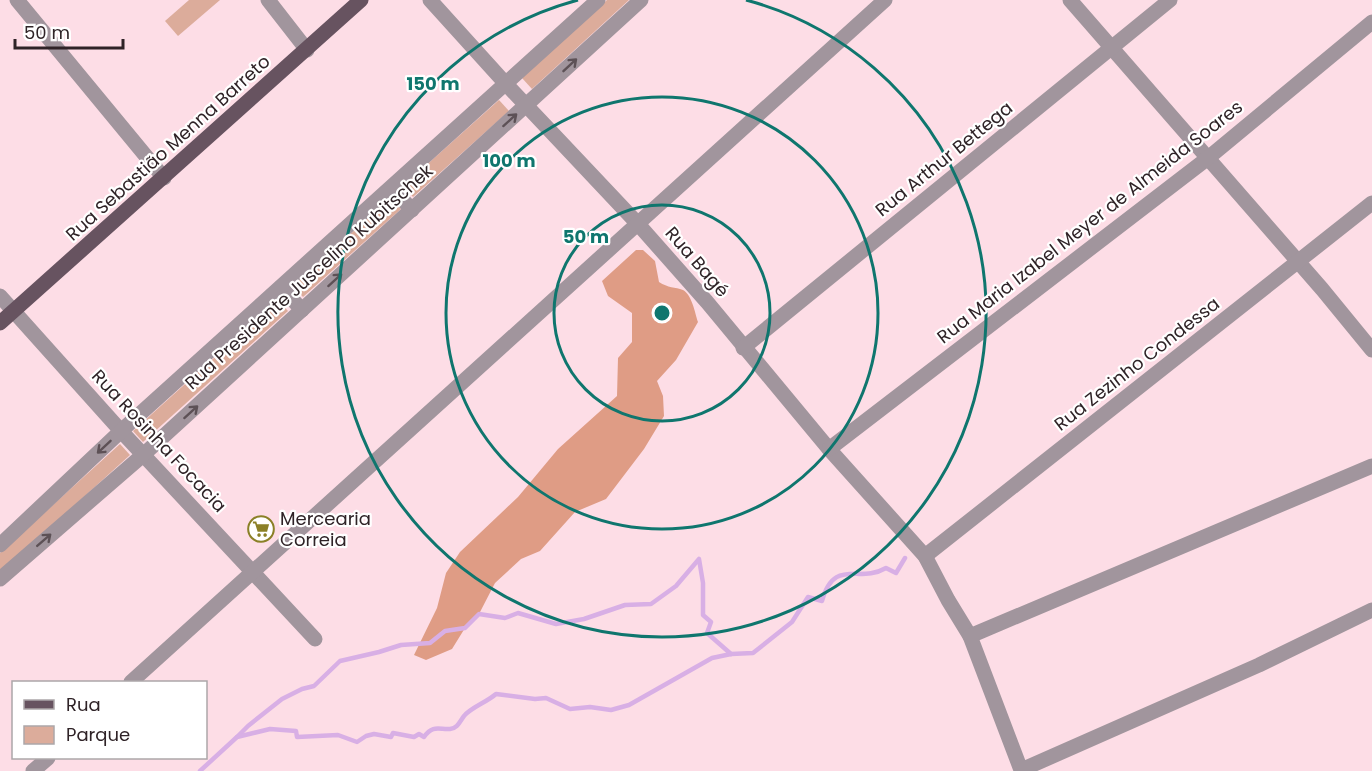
<svg xmlns="http://www.w3.org/2000/svg" width="1372" height="771" viewBox="0 0 1372 771" font-family="Poppins,sans-serif">
<rect width="100%" height="100%" fill="#fddde6"/>
<g fill="#dcac9b">
<polygon points="189,0 220,0 178,36 165,21"/>
<polygon points="607,0 629,0 532,89 522,78"/>
<polygon points="499,100 509,111 413,197 403,186"/>
<polygon points="391,197 401,209 303,297 293,286"/>
<polygon points="278,300 288,311 143,442 133,431"/>
<polygon points="120,444 130,455 0,573 0,553"/>
</g>
<path fill="#df9c85" d="M 636,250 L 643,250 L 655,261 L 659,282 C 668,288 675,287 683,290 C 692,295 695,313 698,322 L 676,360 L 657,381 L 663,396 L 664,416 L 644,449 L 606,499 L 575,512 L 540,551 L 521,559 L 495,583 L 479,614 L 465,628 L 452,649 L 426,660 L 414,655 L 437,608 L 446,573 L 460,552 L 518,497 L 558,449 L 617,396 L 618,358 L 632,342 L 632,313 L 608,296 L 602,281 Z"/>
<g fill="none" stroke-linecap="round" stroke-linejoin="round">
<g stroke="#d8afe5" stroke-width="4.5">
<polyline points="237,737 248,726 282,699 302,689 314,686 340,661 379,652 401,645 430,643 445,631 465,628 479,614 505,618 518,613 556,624 584,619 625,605 651,604 676,586 699,559 703,583 703,615 711,622 707,633 731,654"/>
<path d="M 200,771 L 237,737 L 270,729 L 296,731 L 297,737 L 338,735 L 357,742 L 366,736 L 374,734 L 391,737 L 393,733 L 414,737 L 419,734 L 424,737 C 433,724 440,730 450,729 C 458,728 460,721 464,716 C 470,708 487,702 496,694 L 535,699 L 546,698 L 570,709 L 590,707 L 611,710 L 629,705 L 712,658 L 731,654 L 753,653 L 792,622 L 808,597 L 822,601 C 834,557 859,584 886,568 L 896,573 L 905,558"/>
</g>
<g stroke="#a1959d" stroke-width="15">
<polyline points="17,0 164,178"/>
<polyline points="268,0 307,50"/>
<polyline points="430,0 506,84 638,224 707,302 829,449 925,556 948,600 970,636"/>
<polyline points="1070,0 1322,289 1372,350"/>
<polyline points="392,188 412,210"/>
<polyline points="281,287 302,310"/>
<polyline points="0,296 121,431 315,639"/>
<polyline points="743,348 1170,0"/>
<polyline points="829,449 1208,158 1372,22"/>
<polyline points="1372,466 970,636 1021,770 1259,665 1372,610"/>
<polyline points="0,545 121,431 598,0"/>
<polyline points="925,556 1372,203"/>
<polyline points="0,579 143,455 641,0"/>
<polyline points="131,682 885,0"/>
<polyline points="33,771 48,758"/>
</g>
<polyline stroke="#675360" stroke-width="15" points="0,323 361,0"/>
</g>
<defs><path id="oneway-shaft" d="M-6 0H5M1.5-3L5.5 0L1.5 3" fill="none" stroke-width="1.6" stroke-linecap="round" stroke-linejoin="round" transform="scale(1.5)"/></defs>
<g stroke="#5d5156">
<use href="#oneway-shaft" transform="translate(570 65) rotate(-43)"/>
<use href="#oneway-shaft" transform="translate(510 120) rotate(-42)"/>
<use href="#oneway-shaft" transform="translate(335 280) rotate(-42)"/>
<use href="#oneway-shaft" transform="translate(191 412) rotate(-42)"/>
<use href="#oneway-shaft" transform="translate(104 447) rotate(137)"/>
<use href="#oneway-shaft" transform="translate(44 540) rotate(-41)"/>
</g>
<g fill="none" stroke="#0f766e" stroke-width="3">
<circle cx="662" cy="313" r="108"/>
<circle cx="662" cy="313" r="216"/>
<path d="M746 0A324 324 0 1 1 578 0"/>
</g>
<defs>
<g id="supermarket-ring" transform="scale(1.35)"><circle r="9.5" fill="#fff" stroke="#8b8027" stroke-width="1.5"/><path d="M-6-5.5h2.5l.6 2H6L4.5 2H-2.5L-4.4-4H-6ZM-1.5 3.2a1.3 1.3 0 1 0 .1 0ZM3 3.2a1.3 1.3 0 1 0 .1 0Z" fill="#8b8027"/></g>
</defs>
<g fill-rule="evenodd">
<use href="#supermarket-ring" x="261" y="529"/>
</g>
<g text-anchor="middle" stroke-width="4.5" stroke-linejoin="round" paint-order="stroke">
<g font-size="18" fill="#2f2327" stroke="#fff">
<text transform="translate(168 148) rotate(-42)" y="6">Rua Sebastião Menna Barreto</text>
<text transform="translate(944 159) rotate(-39)" y="6">Rua Arthur Bettega</text>
<text transform="translate(1090 222) rotate(-38)" y="6">Rua Maria Izabel Meyer de Almeida Soares</text>
<text transform="translate(697 262) rotate(49)" y="6">Rua Bagé</text>
<text transform="translate(309 277) rotate(-42)" y="6">Rua Presidente Juscelino Kubitschek</text>
<text transform="translate(1137 364) rotate(-38)" y="6">Rua Zezinho Condessa</text>
<text transform="translate(159 441) rotate(47)" y="6">Rua Rosinha Focacia</text>
</g>
<g font-size="18" fill="#2f2327" stroke="#fff" text-anchor="start">
<text x="280" y="525">Mercearia<tspan x="280" dy="21">Correia</tspan></text>
</g>
</g>
<circle cx="662" cy="313" r="9" fill="#0f766e" stroke="#fff" stroke-width="3"/>
<g font-size="18" text-anchor="middle" font-weight="bold" fill="#0f766e" stroke="#fff" stroke-width="4.5" stroke-linejoin="round" paint-order="stroke">
<text x="433" y="90">150 m</text>
<text x="509" y="167">100 m</text>
<text x="586" y="243">50 m</text>
</g>
<rect x="12" y="681" width="195" height="78" fill="#ffffff" stroke="#aca7a9" stroke-width="1.5"/>
<rect x="24" y="700" width="30" height="9" fill="#675360" stroke="#aca7a9" stroke-width="1.5"/>
<text x="66" y="711" font-size="18" fill="#2f2327">Rua</text>
<rect x="24" y="726" width="30" height="18" fill="#dcac9b" stroke="#aca7a9" stroke-width="1.5"/>
<text x="66" y="741" font-size="18" fill="#2f2327">Parque</text>
<path d="M15 39v9h108v-9" fill="none" stroke="#2f2327" stroke-width="3"/>
<text x="24" y="39" font-size="18" fill="#2f2327" stroke="#ffffff" stroke-width="4.5" paint-order="stroke">50 m</text>
</svg>
